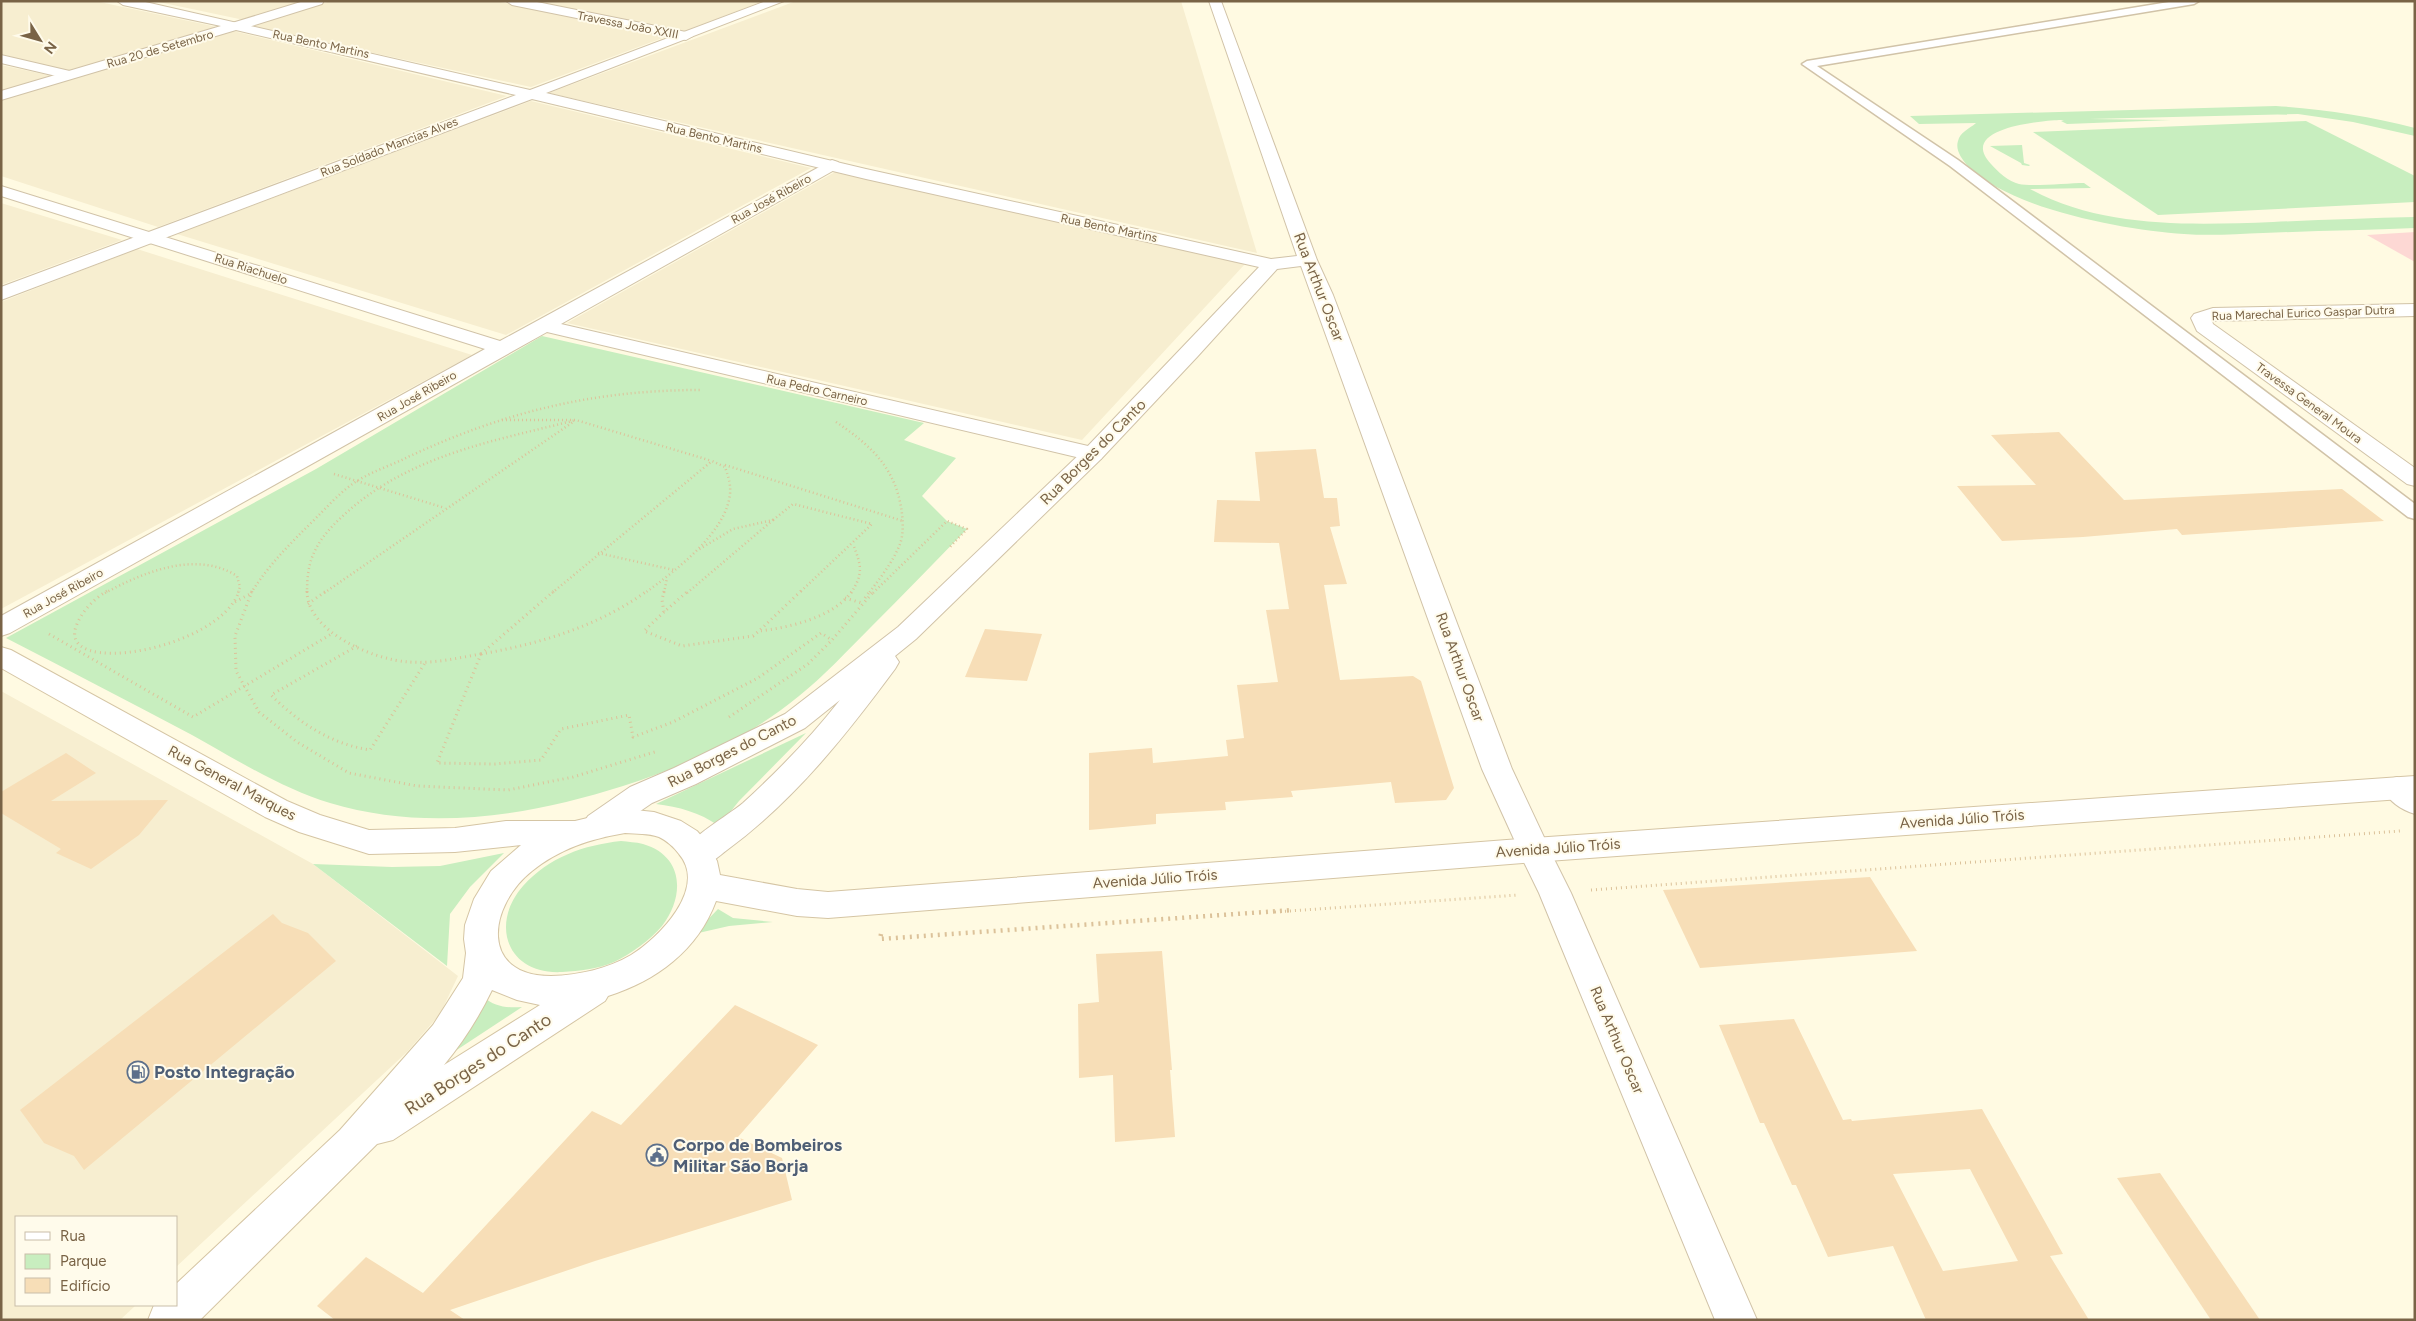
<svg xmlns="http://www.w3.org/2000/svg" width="2416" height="1321" viewBox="0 0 2416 1321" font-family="Figtree,sans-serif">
<rect width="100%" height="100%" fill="#fffae2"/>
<g fill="#f7eed0">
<polygon points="1,1 95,1 217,27 68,72 1,54"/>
<polygon points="154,1 306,1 244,20"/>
<polygon points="331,1 495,1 668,36 531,87 249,26"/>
<polygon points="530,1 763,1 683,32"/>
<polygon points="796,1 1181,1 1257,253 549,93"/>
<polygon points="233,31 507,96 158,227 1,176 1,99"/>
<polygon points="1,65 52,76 1,91"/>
<polygon points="531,101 811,168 506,335 177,234"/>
<polygon points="835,172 1245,264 1082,440 567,323"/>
<polygon points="1,203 122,240 1,285"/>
<polygon points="137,249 472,355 1,609 1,302"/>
<polygon points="1,691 313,864 458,976 440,1014 407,1052 176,1267 176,1217 16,1217 16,1305 136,1305 120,1320 1,1320"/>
</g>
<polygon fill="#fdd8d4" points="2415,232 2415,262 2367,235"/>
<g fill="#c8eebf">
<path d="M 2276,106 C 2323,109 2369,116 2415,128 L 2415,136 L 2353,122 L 2298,114 L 2089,119 L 2171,120 L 2067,124 L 2061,121 L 2064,120 L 2059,120 C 2040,121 1957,128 1991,164 C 1997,171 2009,182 2019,184 C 2031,187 2069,183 2084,183 L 2091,188 L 2030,189 C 2103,229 2193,225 2273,222 C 2321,220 2368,218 2415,217 L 2415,228 C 2364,230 2314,231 2263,233 C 2237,234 2210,236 2184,234 C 2125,230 2008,209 1967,165 C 1962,159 1955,150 1958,141 C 1960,132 1969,129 1976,123 L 1919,124 L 1910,116 Z"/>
<polygon points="2306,121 2415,176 2415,202 2158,215 2033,132"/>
<polygon points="2022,145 2024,163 2030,165 2029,166 2022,165 2021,163 1990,146"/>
<path d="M 542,336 L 924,423 L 904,440 L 956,458 L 922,496 L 947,521 L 967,529 C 935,562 903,595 870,628 C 847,651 824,676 799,696 C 745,740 688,765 623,786 C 529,816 427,832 330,803 C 283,789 235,759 192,735 C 130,702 68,670 6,638 L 316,469 Z"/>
<path d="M 806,733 L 739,801 L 719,826 C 699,812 679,807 656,804 Z"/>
<path d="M 621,841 C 628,842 636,842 643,844 C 684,856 685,896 662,926 C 650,940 631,954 614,962 C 597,969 580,971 562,972 C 508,975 489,925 523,886 C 549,857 584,845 621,841 Z"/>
<polygon points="504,853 470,887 450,914 447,966 313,864 392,867 440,866"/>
<polygon points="718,909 733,918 773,922 729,926 694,934"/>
<path d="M 484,997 C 494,1007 508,1008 522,1007 L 440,1061 Z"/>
</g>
<g fill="#f7deb7" fill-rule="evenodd">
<polygon points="2059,432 2124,500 2342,489 2384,521 2182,535 2177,529 2083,537 2002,541 1957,486 2036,485 1991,435"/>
<polygon points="1316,449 1324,498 1337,498 1340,526 1330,527 1347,584 1324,585 1340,680 1413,676 1421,681 1454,788 1446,800 1395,803 1391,782 1291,791 1293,797 1225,802 1226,810 1156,814 1156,824 1089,830 1089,753 1152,748 1153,763 1228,756 1226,740 1244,738 1237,685 1278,682 1266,610 1289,609 1279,543 1214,542 1217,500 1260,501 1255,452"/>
<polygon points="985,629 1042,634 1027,681 965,677"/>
<polygon points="66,753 96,773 51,801 168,800 139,835 91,869 56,853 61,849 1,813 1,792"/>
<polygon points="1870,877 1917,951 1700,968 1663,890"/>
<polygon points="273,914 282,923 308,933 336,961 84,1170 74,1156 44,1143 20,1110"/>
<polygon points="1162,951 1172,1070 1170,1070 1175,1137 1115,1142 1113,1075 1079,1078 1078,1004 1099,1002 1096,954"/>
<polygon points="735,1005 818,1045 738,1137 782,1158 792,1200 595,1261 450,1310 465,1320 335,1320 317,1306 366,1257 423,1293 592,1111 621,1125"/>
<path d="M 1794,1019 L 1843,1120 L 1851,1119 L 1852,1121 L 1982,1109 L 2063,1254 L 2050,1256 L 2089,1320 L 1926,1320 L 1893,1246 L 1828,1257 L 1796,1185 L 1792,1185 L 1764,1123 L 1760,1123 L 1719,1025 ZM 1970,1169 L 2018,1261 L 1943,1271 L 1893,1174 Z"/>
<polygon points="2160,1173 2260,1320 2211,1320 2117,1178"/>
</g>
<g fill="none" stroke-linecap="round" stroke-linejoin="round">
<g stroke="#d1c3a8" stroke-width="3">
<polygon id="service" points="2175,1 2199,1 2194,4 1817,66 1958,160 2415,504 2415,519 2408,517 1950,166 1802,64 1807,61"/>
</g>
<g stroke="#d1c3a8" stroke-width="2">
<g id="minor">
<polygon points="304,1 324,1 322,4 242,29 237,30 231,26 232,23"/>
<polygon points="506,1 532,1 686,32 693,36 686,40 512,5"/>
<polygon points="1,55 74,72 76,75 69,79 1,63"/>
<polygon points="832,160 838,162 840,165 838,168 561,324 1101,449 1104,454 1101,459 1093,461 547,332 10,633 1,636 1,616 485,349 1,196 1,186 500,341"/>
<polygon points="2415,304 2415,316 2212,321 2213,324 2415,468 2415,486 2407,484 2197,331 2191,318 2194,314 2213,308"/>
<path d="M 2397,777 L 2408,780 L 2415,786 L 2415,814 C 2401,810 2389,801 2382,788 L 2386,780 Z"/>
<polygon points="1534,838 1545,841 1571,893 1757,1320 1715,1320 1539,893 1518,850 1523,841"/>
</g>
</g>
<g stroke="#d1c3a8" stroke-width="2">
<path id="tertiary" d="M 117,1 L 141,1 L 530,90 L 766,1 L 784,1 L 546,93 L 866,169 L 1271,259 L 1297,256 L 1209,1 L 1221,1 L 1317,260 L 1333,295 L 1512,769 L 1550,850 L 1545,859 L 1534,862 L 1523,859 L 1482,769 L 1301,266 L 1277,269 L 1197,357 L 1101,459 L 916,639 L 895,656 L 899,662 L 895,669 C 846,735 794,801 727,850 C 719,856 708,867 698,866 C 694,866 690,864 687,863 L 682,854 C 691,836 726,817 743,803 C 778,771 811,737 840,700 L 805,728 L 696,784 L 652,803 L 610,832 L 599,836 L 588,832 L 583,824 L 588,816 L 630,787 L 674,768 L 785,714 L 898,627 L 1085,449 L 1259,267 L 866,179 L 532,99 L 1,300 L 1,287 L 516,95 L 236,30 L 1,100 L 1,91 L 221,26 L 123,5 Z"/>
</g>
<g stroke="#d5c5a4" stroke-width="2">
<path id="secondary" d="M 1,647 L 11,650 L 287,801 L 320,815 L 369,830 L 455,828 L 506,821 L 575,821 L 625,809 L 654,812 L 681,821 L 697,831 L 704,839 L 717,861 L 720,875 L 797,889 L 828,892 L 1534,838 L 2415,776 L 2415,798 L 1534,862 L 828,918 L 797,916 L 716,901 C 698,950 656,981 608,996 L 605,1001 L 393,1140 L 377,1144 L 200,1320 L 148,1320 L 154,1305 L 176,1305 L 176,1284 L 340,1130 L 433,1025 L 463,978 L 466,953 L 464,939 L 465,925 L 474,899 L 491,871 L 521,845 L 455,852 L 369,854 L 299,832 L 265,817 L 1,668 ZM 625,833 C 636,834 648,833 659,837 C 667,841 674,847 679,854 C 708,888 659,938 631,955 C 607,969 579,975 551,976 C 479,976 488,906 532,871 C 559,849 590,839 625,833 ZM 492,990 L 517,1000 L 540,1005 L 444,1065 C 463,1042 479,1017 492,990 Z"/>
</g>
<g stroke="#dcc29a" stroke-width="2.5" stroke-dasharray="1 3" stroke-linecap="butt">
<polyline points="502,420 576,420 712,461"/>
<path d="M 836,422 C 869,444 894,466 901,507 C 903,519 904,533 900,544 C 893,562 880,578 869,593"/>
<polyline points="725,465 903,521"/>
<polyline points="334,474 445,508"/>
<polyline points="773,520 793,504 872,524 799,593"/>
<polyline points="598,553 674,570"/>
<path d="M 105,593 C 144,572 196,550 237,576 L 240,587 L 238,593"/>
<path d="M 251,593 C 270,563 290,544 315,519 C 328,506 341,491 357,481 C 373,471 392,465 408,457 C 504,412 594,390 700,390"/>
<path d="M 307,593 C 307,581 308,566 313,555 C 321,535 338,520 354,506 C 419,453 498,440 576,420"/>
<polyline points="324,593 573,422"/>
<path d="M 552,593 L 712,461 L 725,467 C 728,476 731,484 730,494 C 726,533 675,571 645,593"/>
<polyline points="664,593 667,578"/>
<polyline points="687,593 773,520 733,529 698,550"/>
<path d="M 851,593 C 864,573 861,565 853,544"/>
<polyline points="873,593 947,521 967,529 949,548"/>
</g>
<g stroke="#dcc29a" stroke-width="3" stroke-dasharray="1 4" stroke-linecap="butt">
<path d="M 107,591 C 94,599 83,610 77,624 C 53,679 220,650 239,591"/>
<polyline points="252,591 235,636 236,671 259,712 297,742 349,773 417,786 508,790 573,777 658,751"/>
<path d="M 307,591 C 307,632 374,660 409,662 C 433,664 457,658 481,654"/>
<polyline points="664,591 662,600 664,612 688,591"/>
<path d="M 801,591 L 759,631 C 788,628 835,617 852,591"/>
<polyline points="845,598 862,603"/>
<polyline points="865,598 870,591"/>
<polyline points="235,602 250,594"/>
<polyline points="308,604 326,591"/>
<polyline points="664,612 644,631 682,646 753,636 759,631"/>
<polyline points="49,634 193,717 333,633"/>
<path d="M 357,646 L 271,695 C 299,723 331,744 370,750 L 425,663"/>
<polyline points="481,654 437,763 495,764 541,760 561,729 629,715 633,737 673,722 758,678 821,633 832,640 874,591"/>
<polyline points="481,654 554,591"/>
<path d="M 481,654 C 539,644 599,626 647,591"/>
<polyline points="729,717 808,664 832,640"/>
<polyline points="1591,890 2400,831"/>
<polyline points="1275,912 1518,895"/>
</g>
<polyline stroke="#dcc29a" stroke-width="4.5" stroke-dasharray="2 5" stroke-linecap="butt" points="881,934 880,939 1293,910"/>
<use href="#service" fill="#fff" fill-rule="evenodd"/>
<use href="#minor" fill="#fff" fill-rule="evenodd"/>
<use href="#tertiary" fill="#fff" fill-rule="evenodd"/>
<use href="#secondary" fill="#fff" fill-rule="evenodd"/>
</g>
<defs>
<g id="fuel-ring" transform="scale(1.125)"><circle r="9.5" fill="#fffbeb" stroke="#5c6f8a" stroke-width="1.5"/><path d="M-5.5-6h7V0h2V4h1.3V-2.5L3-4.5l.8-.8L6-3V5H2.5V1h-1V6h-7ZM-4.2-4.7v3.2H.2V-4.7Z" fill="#5c6f8a"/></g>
<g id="civic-ring" transform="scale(1.125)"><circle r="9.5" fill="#fffbeb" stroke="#5c6f8a" stroke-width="1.5"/><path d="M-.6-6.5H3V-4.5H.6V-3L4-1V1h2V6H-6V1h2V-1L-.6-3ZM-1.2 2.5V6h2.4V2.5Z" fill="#5c6f8a"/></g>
</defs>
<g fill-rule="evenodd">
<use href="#fuel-ring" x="138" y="1072"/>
<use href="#civic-ring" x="657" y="1155"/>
</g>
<g text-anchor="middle" stroke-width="4" stroke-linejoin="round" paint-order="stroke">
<g font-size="12" fill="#796346" stroke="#fffbeb">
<text transform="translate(628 25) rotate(11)" y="4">Travessa João XXIII</text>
<text transform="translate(321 44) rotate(12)" y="4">Rua Bento Martins</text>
<text transform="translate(160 49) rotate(-16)" y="4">Rua 20 de Setembro</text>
<text transform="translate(714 138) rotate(13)" y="4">Rua Bento Martins</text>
<text transform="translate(389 147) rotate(-21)" y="4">Rua Soldado Mancias Alves</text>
<text transform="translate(771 199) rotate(-29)" y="4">Rua José Ribeiro</text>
<text transform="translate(1109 228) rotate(12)" y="4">Rua Bento Martins</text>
<text transform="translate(251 269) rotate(18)" y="4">Rua Riachuelo</text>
<text transform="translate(2303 313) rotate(-2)" y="4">Rua Marechal Eurico Gaspar Dutra</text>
<text transform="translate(817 390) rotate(13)" y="4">Rua Pedro Carneiro</text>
<text transform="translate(417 396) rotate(-30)" y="4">Rua José Ribeiro</text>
<text transform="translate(2309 403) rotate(36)" y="4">Travessa General Moura</text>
<text transform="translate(63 593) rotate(-29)" y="4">Rua José Ribeiro</text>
</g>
<g font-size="15" fill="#796346" stroke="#fffbeb">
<text transform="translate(1319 287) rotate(69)" y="5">Rua Arthur Oscar</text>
<text transform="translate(1093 452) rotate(-45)" y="5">Rua Borges do Canto</text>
<text transform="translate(1460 667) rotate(70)" y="5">Rua Arthur Oscar</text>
<text transform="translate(732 751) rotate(-27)" y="5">Rua Borges do Canto</text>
<text transform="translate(232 783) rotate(28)" y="5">Rua General Marques</text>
<text transform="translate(1962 819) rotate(-4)" y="5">Avenida Júlio Tróis</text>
<text transform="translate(1558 848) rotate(-4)" y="5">Avenida Júlio Tróis</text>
<text transform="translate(1155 879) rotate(-4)" y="5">Avenida Júlio Tróis</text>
<text transform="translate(1617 1040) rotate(67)" y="5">Rua Arthur Oscar</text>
</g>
<g font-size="18" fill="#796346" stroke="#fffbeb">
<text transform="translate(478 1064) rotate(-33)" y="6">Rua Borges do Canto</text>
</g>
<g font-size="18" font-weight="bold" fill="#4e5e75" stroke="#fffbeb" text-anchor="start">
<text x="154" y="1078">Posto Integração</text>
<text x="673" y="1151">Corpo de Bombeiros<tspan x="673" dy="21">Militar São Borja</tspan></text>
</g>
</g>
<rect width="2416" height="1321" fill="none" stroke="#796346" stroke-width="5"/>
<rect x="15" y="1216" width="162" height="90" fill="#fffbeb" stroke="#c9bea9"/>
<rect x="25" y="1232" width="25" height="8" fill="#ffffff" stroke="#c9bea9"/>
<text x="60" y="1241" font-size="15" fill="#796346">Rua</text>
<rect x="25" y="1254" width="25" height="15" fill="#c8eebf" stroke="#c9bea9"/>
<text x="60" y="1266" font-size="15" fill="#796346">Parque</text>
<rect x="25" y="1278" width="25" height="15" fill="#f7deb7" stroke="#c9bea9"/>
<text x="60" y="1291" font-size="15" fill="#796346">Edifício</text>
<g transform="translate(40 40) rotate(127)" stroke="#fffbeb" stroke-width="4" paint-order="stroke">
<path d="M0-4L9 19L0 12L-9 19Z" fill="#796346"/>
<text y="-8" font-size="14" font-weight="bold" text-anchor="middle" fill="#796346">N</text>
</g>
</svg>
